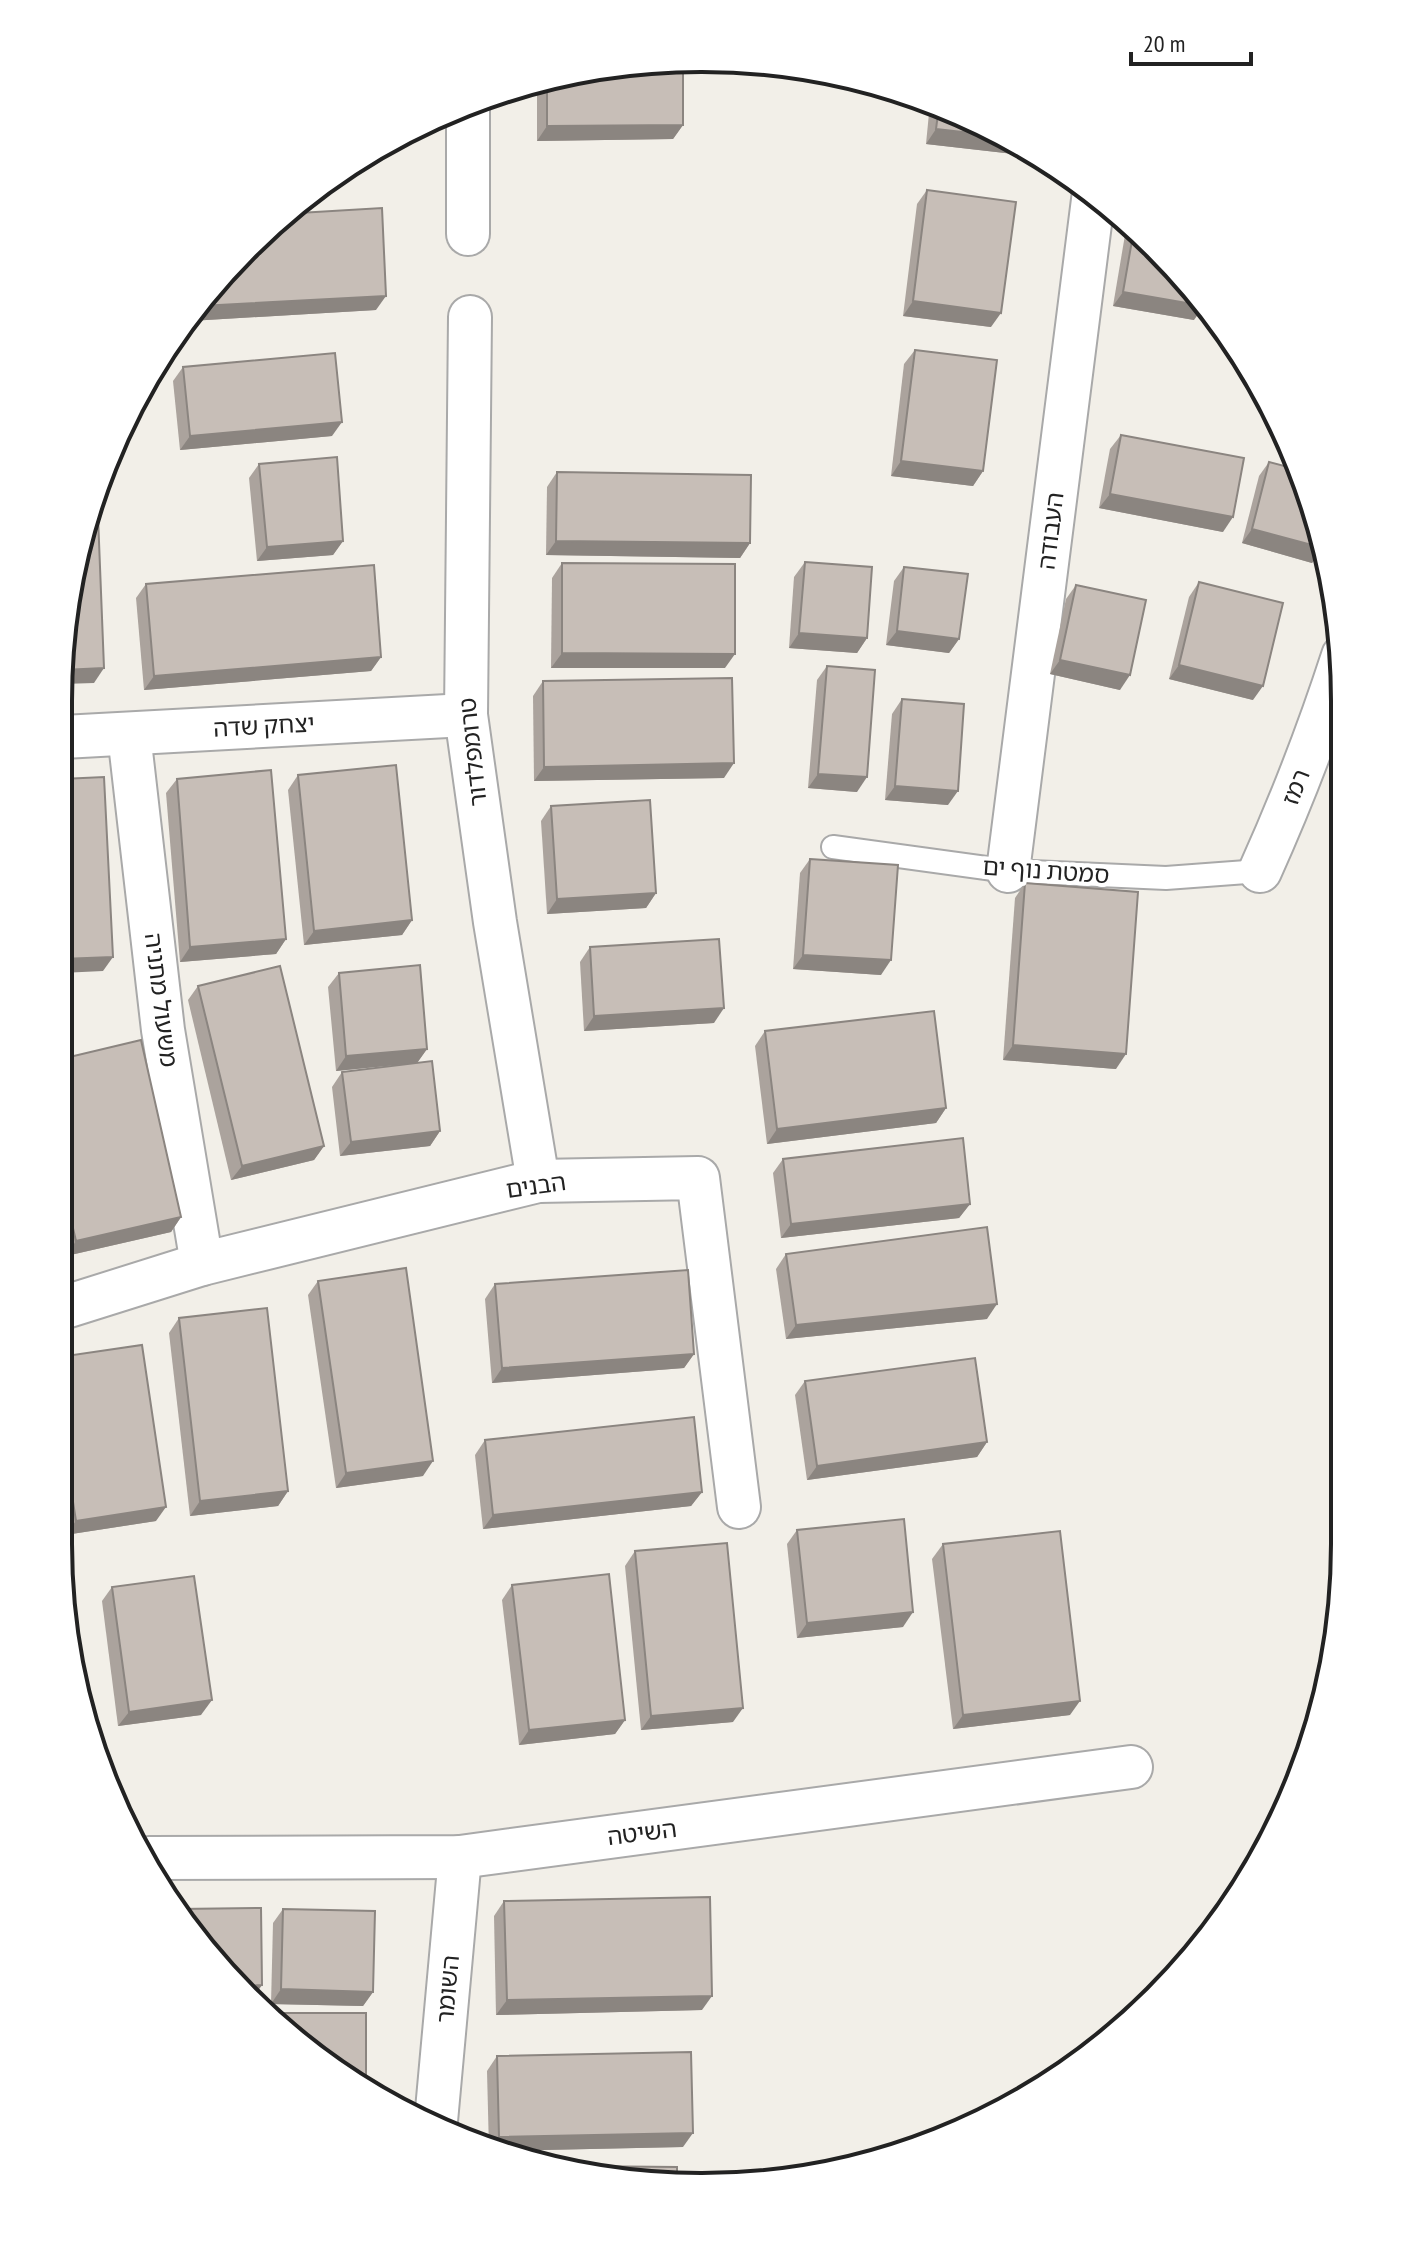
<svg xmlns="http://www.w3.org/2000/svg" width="1403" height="2245" viewBox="0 0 1403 2245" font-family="'PT Sans Narrow','Noto Sans Hebrew',sans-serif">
<rect width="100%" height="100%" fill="#f2efe8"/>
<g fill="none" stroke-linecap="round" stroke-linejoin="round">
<g stroke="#a9a9a9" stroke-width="26">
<polyline id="lane" points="833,847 1008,871 1166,878 1260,871"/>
</g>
<g stroke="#a9a9a9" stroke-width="46">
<g id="street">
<polyline points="468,234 468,104"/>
<polyline points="470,317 466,715 495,922 538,1181"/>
<polyline points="129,734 163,1030 202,1264"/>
<polyline points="63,737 466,715"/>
<polyline points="1008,871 1094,192"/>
<path d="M 1260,871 C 1292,800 1319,730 1343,656"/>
<polyline points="59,1309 202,1264 538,1181 698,1178 739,1507"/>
<polyline points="149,1858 460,1857 1131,1767"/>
<polyline points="436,2121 460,1857"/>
</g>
</g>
<use href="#lane" stroke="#fff" stroke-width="22"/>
<use href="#street" stroke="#fff" stroke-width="42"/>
</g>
<g fill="#aba39d">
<polygon points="617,64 683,125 673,139 537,141 537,82"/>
<polygon points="930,103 986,124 1023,155 926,144"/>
<polygon points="927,190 991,327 903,316 917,204"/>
<polygon points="277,218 376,310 190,321 189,312 191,310"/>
<polygon points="1127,223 1186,278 1194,320 1113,306"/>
<polygon points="915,350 983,471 973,486 891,476 904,364"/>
<polygon points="183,367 332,436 180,450 173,381"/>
<polygon points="1121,435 1223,532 1099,508 1110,449"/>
<polygon points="1269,462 1323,548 1312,563 1242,543 1259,476"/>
<polygon points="259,464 343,541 333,555 257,561 249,478"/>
<polygon points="557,472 750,543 740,558 546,555 547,487"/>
<polygon points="805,562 867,638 857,653 789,648 794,577"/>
<polygon points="562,563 725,668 551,668 552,578"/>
<polygon points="904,567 959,639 949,653 886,645 894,581"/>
<polygon points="1199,582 1253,700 1169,679 1189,597"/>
<polygon points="146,584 381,657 371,671 144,690 136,598"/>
<polygon points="1076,585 1120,690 1050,674 1066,599"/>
<polygon points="827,666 857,792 808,788 817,680"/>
<polygon points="543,681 724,778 534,781 533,696"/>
<polygon points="902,699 948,805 885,800 892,714"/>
<polygon points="298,775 412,920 402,935 304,945 288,790"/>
<polygon points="177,779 286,939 276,954 180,962 166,793"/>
<polygon points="551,806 656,893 646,908 547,914 541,821"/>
<polygon points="810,859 881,975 793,969 800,873"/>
<polygon points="1025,883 1116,1069 1003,1060 1015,898"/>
<polygon points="590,947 714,1023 584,1031 580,962"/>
<polygon points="339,973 427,1049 417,1063 440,1131 430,1146 340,1156 332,1087 342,1072 414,1063 336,1071 328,987"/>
<polygon points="198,986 324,1146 314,1160 231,1180 188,1000"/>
<polygon points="765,1031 946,1108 936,1123 767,1144 755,1046"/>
<polygon points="61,1059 181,1217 171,1232 66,1256 60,1231"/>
<polygon points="783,1159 970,1204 959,1218 781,1238 773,1173"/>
<polygon points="786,1254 987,1319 786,1339 776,1269"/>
<polygon points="318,1281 423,1476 336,1488 308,1295"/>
<polygon points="495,1284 694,1354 684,1368 492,1383 485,1299"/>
<polygon points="179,1318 288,1491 278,1506 190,1516 169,1333"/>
<polygon points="59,1357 156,1521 65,1535 58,1490"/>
<polygon points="805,1381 987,1442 977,1457 807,1480 795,1395"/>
<polygon points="485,1440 702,1492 691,1506 483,1529 475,1455"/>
<polygon points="797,1530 903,1627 797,1638 787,1544"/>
<polygon points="943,1544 1070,1715 953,1729 932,1559"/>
<polygon points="635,1551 733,1722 641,1730 625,1566"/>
<polygon points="512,1585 625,1720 615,1734 519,1745 502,1600"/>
<polygon points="112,1587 201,1715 118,1726 102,1601"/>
<polygon points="504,1901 702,2010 496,2015 494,1916"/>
<polygon points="283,1909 373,1992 363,2006 271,2004 273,1923"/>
<polygon points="497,2056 683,2147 492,2151 489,2150 487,2071"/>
</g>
<g fill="#8b8580">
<polygon points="683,125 673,139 537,141 547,126"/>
<polygon points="936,129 1007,137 1027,150 1023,155 926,144"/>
<polygon points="371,150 378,150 368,164 351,165"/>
<polygon points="1123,292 1204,306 1194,320 1113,306"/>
<polygon points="386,296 376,310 190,321 200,306"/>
<polygon points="913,301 1001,313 991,327 903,316"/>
<polygon points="342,422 332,436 180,450 190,436"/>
<polygon points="901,461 983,471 973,486 891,476"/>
<polygon points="1110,494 1233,517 1223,532 1099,508"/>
<polygon points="1252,529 1323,548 1312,563 1242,543"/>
<polygon points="343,541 333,555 257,561 267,547"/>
<polygon points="556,541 750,543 740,558 546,555"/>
<polygon points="897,631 959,639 949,653 886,645"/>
<polygon points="799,633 867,638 857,653 789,648"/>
<polygon points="562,653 735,654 725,668 551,668"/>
<polygon points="381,657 371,671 144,690 154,676"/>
<polygon points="1060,660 1130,675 1120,690 1050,674"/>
<polygon points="1179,665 1263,686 1253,700 1169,679"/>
<polygon points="104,668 94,683 63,684 63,670"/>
<polygon points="734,763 724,778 534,781 544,767"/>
<polygon points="818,774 867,777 857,792 808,788"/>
<polygon points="895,786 958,791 948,805 885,800"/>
<polygon points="656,893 646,908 547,914 557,899"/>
<polygon points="412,920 402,935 304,945 314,931"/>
<polygon points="286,939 276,954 180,962 190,947"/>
<polygon points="803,955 891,960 881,975 793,969"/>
<polygon points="113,957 103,971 61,973 61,959"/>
<polygon points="724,1008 714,1023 584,1031 594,1016"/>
<polygon points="1013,1045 1126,1054 1116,1069 1003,1060"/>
<polygon points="427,1049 417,1063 336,1071 346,1056"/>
<polygon points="946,1108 936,1123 767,1144 777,1129"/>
<polygon points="440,1131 430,1146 340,1156 351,1142"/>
<polygon points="324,1146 314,1160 231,1180 242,1166"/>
<polygon points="970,1204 959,1218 781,1238 791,1224"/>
<polygon points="181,1217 171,1232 66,1256 76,1241"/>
<polygon points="997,1304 987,1319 786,1339 796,1325"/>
<polygon points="694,1354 684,1368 492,1383 502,1368"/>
<polygon points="987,1442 977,1457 807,1480 817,1466"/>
<polygon points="433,1461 423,1476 336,1488 346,1473"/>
<polygon points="288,1491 278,1506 190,1516 200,1501"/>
<polygon points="702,1492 691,1506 483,1529 493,1515"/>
<polygon points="166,1507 156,1521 65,1535 76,1521"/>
<polygon points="913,1612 903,1627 797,1638 807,1623"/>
<polygon points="212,1700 201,1715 118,1726 129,1712"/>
<polygon points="1080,1701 1070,1715 953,1729 963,1715"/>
<polygon points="743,1708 733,1722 641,1730 651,1716"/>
<polygon points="625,1720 615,1734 519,1745 529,1730"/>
<polygon points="262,1985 253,1998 241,1986"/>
<polygon points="281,1989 373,1992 363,2006 271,2004"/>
<polygon points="712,1996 702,2010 496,2015 507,2000"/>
<polygon points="693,2133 683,2147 492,2151 490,2150 499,2137"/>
</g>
<g fill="#c7beb7" stroke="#8b8580" stroke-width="2">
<polygon points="683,61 683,125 547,126 547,80 617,64"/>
<polygon points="939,106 986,124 1007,137 936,129"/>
<polygon points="927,190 1016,202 1001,313 913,301"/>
<polygon points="382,208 386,296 200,306 200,300 277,218 282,214"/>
<polygon points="1134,229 1186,278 1205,304 1204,306 1123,292"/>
<polygon points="915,350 997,360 983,471 901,461"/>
<polygon points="335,353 342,422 190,436 183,367"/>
<polygon points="1121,435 1244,458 1233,517 1110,494"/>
<polygon points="337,457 343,541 267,547 259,464"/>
<polygon points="1269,462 1296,469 1323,534 1324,542 1323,548 1252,529"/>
<polygon points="557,472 751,475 750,543 556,541"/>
<polygon points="97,491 104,668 63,670 63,618"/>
<polygon points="805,562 872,567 867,638 799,633"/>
<polygon points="562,563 735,564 735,654 562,653"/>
<polygon points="374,565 381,657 154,676 146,584"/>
<polygon points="904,567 968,574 959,639 897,631"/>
<polygon points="1199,582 1283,603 1263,686 1179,665"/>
<polygon points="1076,585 1146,600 1130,675 1060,660"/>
<polygon points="827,666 875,670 867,777 818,774"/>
<polygon points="732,678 734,763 544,767 543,681"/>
<polygon points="902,699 964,704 958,791 895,786"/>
<polygon points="396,765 412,920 314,931 298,775"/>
<polygon points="271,770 286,939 190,947 177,779"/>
<polygon points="104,777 113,957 61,959 62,779"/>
<polygon points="650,800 656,893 557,899 551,806"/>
<polygon points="810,859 898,865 891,960 803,955"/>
<polygon points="1025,883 1138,892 1126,1054 1013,1045"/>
<polygon points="719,939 724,1008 594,1016 590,947"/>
<polygon points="420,965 427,1049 346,1056 339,973"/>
<polygon points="280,966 324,1146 242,1166 198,986"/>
<polygon points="934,1011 946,1108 777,1129 765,1031"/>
<polygon points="141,1040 181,1217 76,1241 60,1173 61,1059"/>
<polygon points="432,1061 440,1131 351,1142 342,1072"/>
<polygon points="963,1138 970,1204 791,1224 783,1159"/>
<polygon points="987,1227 997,1304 796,1325 786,1254"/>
<polygon points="406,1268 433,1461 346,1473 318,1281"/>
<polygon points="688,1270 694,1354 502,1368 495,1284"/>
<polygon points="267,1308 288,1491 200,1501 179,1318"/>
<polygon points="142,1345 166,1507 76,1521 59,1413 59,1357"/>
<polygon points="975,1358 987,1442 817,1466 805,1381"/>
<polygon points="694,1417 702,1492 493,1515 485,1440"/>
<polygon points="904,1519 913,1612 807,1623 797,1530"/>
<polygon points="1060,1531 1080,1701 963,1715 943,1544"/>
<polygon points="727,1543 743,1708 651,1716 635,1551"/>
<polygon points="609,1574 625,1720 529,1730 512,1585"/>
<polygon points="194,1576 212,1700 129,1712 112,1587"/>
<polygon points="74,1594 89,1725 66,1595"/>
<polygon points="710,1897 712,1996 507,2000 504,1901"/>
<polygon points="261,1908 262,1985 241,1986 191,1935 179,1913 179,1909"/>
<polygon points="283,1909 375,1911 373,1992 281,1989"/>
<polygon points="269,2013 366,2013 366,2084 310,2054"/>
<polygon points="691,2052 693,2133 499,2137 497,2056"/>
<polygon points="574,2166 677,2167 677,2183"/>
</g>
<g text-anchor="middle" stroke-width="8" stroke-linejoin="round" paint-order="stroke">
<g font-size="24" fill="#222" stroke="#fff">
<text transform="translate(1051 531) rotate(-83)" y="8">העבודה</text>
<text transform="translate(264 726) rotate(-3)" y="8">יצחק שדה</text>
<text transform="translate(473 752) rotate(-96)" y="8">טרומפלדור</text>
<text transform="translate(1296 787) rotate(-68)" y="8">רמז</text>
<text transform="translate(1046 871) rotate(4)" y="8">סמטת נוף ים</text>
<text transform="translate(161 1000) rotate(83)" y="8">משעול מתניה</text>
<text transform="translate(536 1186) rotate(-8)" y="8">הבנים</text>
<text transform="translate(642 1833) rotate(-7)" y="8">השיטה</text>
<text transform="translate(448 1989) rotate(-85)" y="8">השומר</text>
</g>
</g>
<path d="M0 0H1403V2245H0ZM701 72H702A629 629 0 0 1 1331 701V1544A629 629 0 0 1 702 2173H701A629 629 0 0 1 72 1544V701A629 629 0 0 1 701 72Z" fill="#fff" fill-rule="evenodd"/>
<path fill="none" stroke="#222" stroke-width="4" d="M701 72H702A629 629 0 0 1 1331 701V1544A629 629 0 0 1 702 2173H701A629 629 0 0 1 72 1544V701A629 629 0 0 1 701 72Z"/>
<path d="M1131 52v12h120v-12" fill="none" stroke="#222222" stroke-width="4"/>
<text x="1143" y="52" font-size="24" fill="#222222" stroke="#ffffff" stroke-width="6" paint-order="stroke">20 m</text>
</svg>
